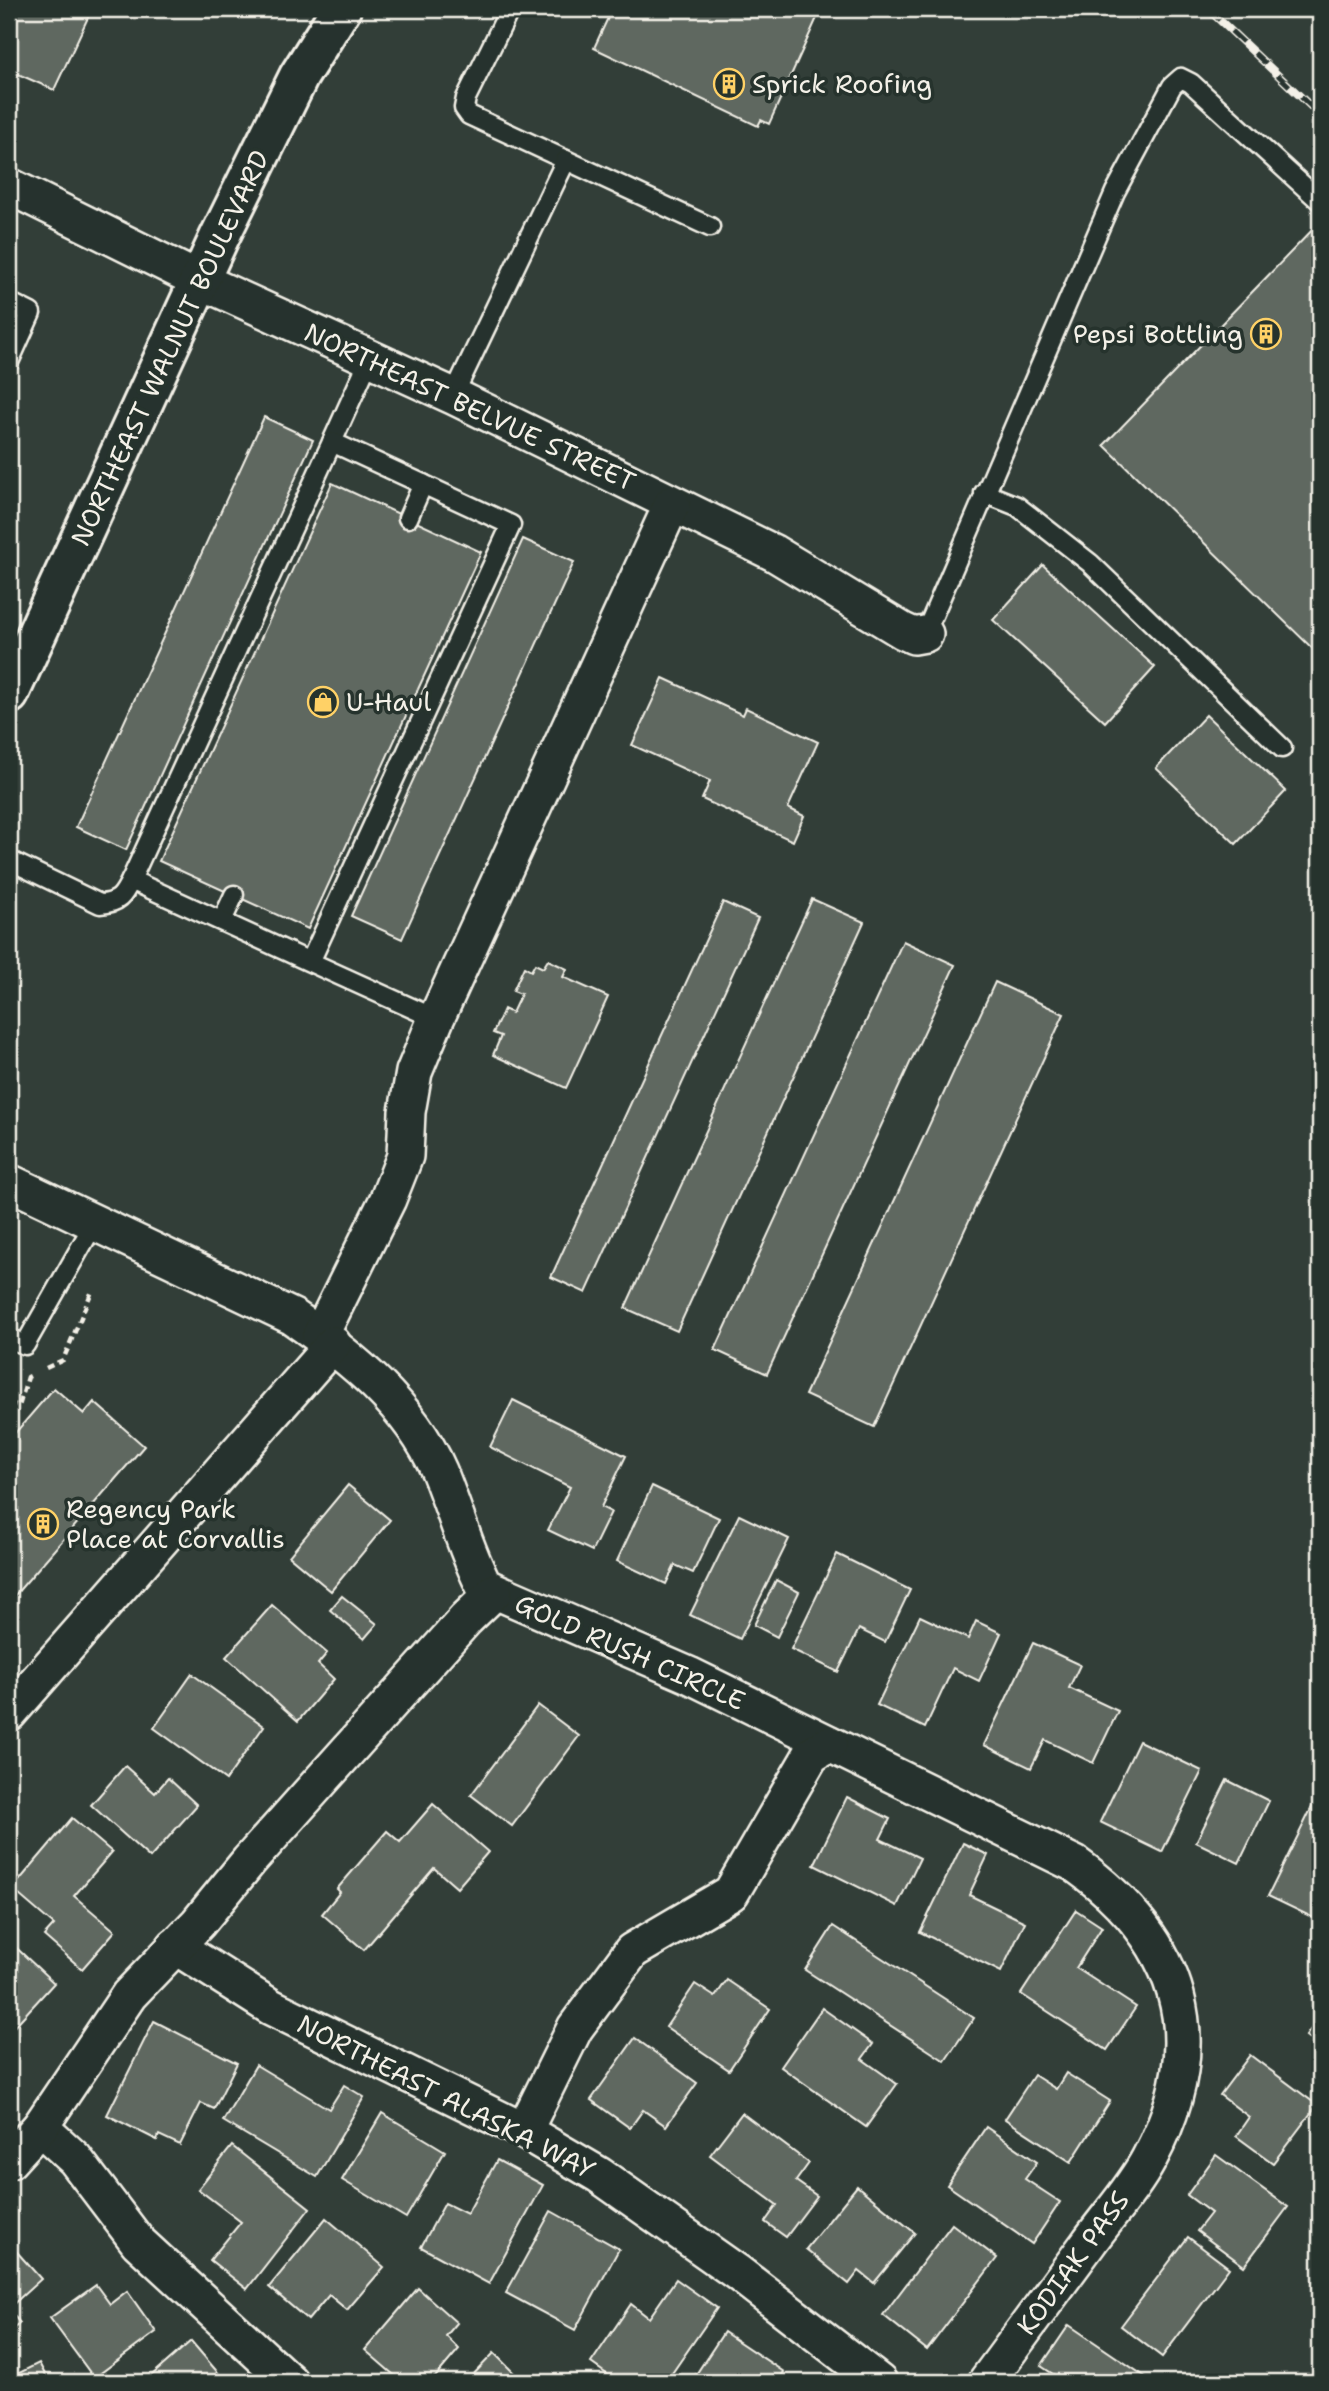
<svg xmlns="http://www.w3.org/2000/svg" width="1329" height="2391" viewBox="0 0 1329 2391" font-family="'Shantell Sans',sans-serif">
<rect width="100%" height="100%" fill="#323e38"/>
<filter id="ink" filterUnits="userSpaceOnUse"><feTurbulence type="fractalNoise" baseFrequency=".0143" numOctaves="2"/><feDisplacementMap in="SourceGraphic" scale="14" xChannelSelector="R" yChannelSelector="G"/><feConvolveMatrix kernelMatrix="1 2 1 2 8 2 1 2 1" color-interpolation-filters="sRGB"/></filter>
<g filter="url(#ink)">
<g fill="#5f6861" stroke="#f4f1e8" stroke-width="2">
<polygon points="9,9 92,9 54,90 9,70"/>
<polygon points="612,9 821,9 769,124 761,120 758,126 594,48"/>
<polygon points="1320,222 1320,656 1104,445"/>
<polygon points="264,417 313,440 126,850 76,827"/>
<polygon points="332,483 481,552 308,929 159,861"/>
<polygon points="523,539 574,562 402,939 351,916"/>
<polygon points="1043,565 1155,667 1105,722 993,620"/>
<polygon points="663,678 743,715 746,708 818,742 788,808 804,816 793,841 702,799 710,781 632,745"/>
<polygon points="1206,715 1286,791 1236,844 1156,768"/>
<polygon points="812,899 864,922 677,1331 625,1308"/>
<polygon points="723,902 758,918 586,1293 551,1277"/>
<polygon points="903,941 955,965 767,1374 715,1350"/>
<polygon points="548,960 567,969 563,977 608,997 566,1088 493,1055 501,1036 493,1033 504,1009 512,1013 521,994 513,991 524,967 531,971 535,964 543,968"/>
<polygon points="995,982 1064,1014 874,1427 805,1395"/>
<polygon points="54,1388 84,1414 94,1402 144,1446 9,1602 9,1440"/>
<polygon points="513,1400 626,1456 601,1507 611,1512 592,1551 548,1530 570,1487 490,1447"/>
<polygon points="348,1485 390,1520 331,1591 289,1556"/>
<polygon points="652,1486 719,1518 693,1573 675,1565 666,1584 617,1561"/>
<polygon points="739,1515 789,1539 740,1639 690,1615"/>
<polygon points="837,1554 910,1590 885,1642 859,1629 838,1672 791,1649"/>
<polygon points="776,1580 799,1592 777,1637 754,1625"/>
<polygon points="342,1596 377,1624 364,1639 330,1610"/>
<polygon points="272,1605 327,1653 318,1664 334,1679 298,1721 226,1657"/>
<polygon points="920,1616 968,1639 976,1621 1001,1633 979,1681 953,1668 925,1728 877,1705"/>
<polygon points="1033,1643 1080,1665 1069,1688 1118,1711 1093,1763 1045,1740 1031,1768 984,1745"/>
<polygon points="192,1674 264,1726 226,1780 154,1728"/>
<polygon points="538,1705 579,1736 512,1826 471,1795"/>
<polygon points="1139,1741 1202,1771 1162,1852 1100,1822"/>
<polygon points="125,1766 155,1793 168,1778 197,1805 150,1858 91,1805"/>
<polygon points="1227,1780 1269,1801 1239,1863 1196,1842"/>
<polygon points="847,1797 890,1819 880,1839 920,1858 897,1906 814,1865"/>
<polygon points="1316,1799 1320,1801 1320,1921 1268,1896"/>
<polygon points="433,1804 488,1852 457,1888 434,1868 364,1950 322,1914 340,1892 337,1889 387,1831 400,1842"/>
<polygon points="72,1818 112,1852 74,1896 115,1931 82,1969 44,1936 54,1925 12,1889"/>
<polygon points="963,1843 988,1855 969,1895 1025,1922 1001,1972 920,1932"/>
<polygon points="1076,1910 1102,1927 1076,1968 1136,2007 1107,2050 1021,1994"/>
<polygon points="833,1926 974,2018 945,2061 805,1970"/>
<polygon points="9,1941 54,1983 12,2029 9,2026"/>
<polygon points="727,1980 770,2009 729,2070 666,2027 695,1984 715,1997"/>
<polygon points="822,2008 873,2044 862,2059 897,2084 866,2127 781,2067"/>
<polygon points="1320,2016 1320,2047 1306,2036"/>
<polygon points="154,2021 237,2063 214,2109 201,2103 180,2145 159,2135 157,2140 107,2115"/>
<polygon points="635,2038 697,2083 666,2126 643,2110 630,2128 591,2100"/>
<polygon points="1250,2055 1317,2105 1273,2163 1236,2136 1249,2117 1220,2095"/>
<polygon points="256,2065 329,2109 344,2085 364,2097 317,2177 223,2121"/>
<polygon points="1066,2073 1110,2101 1071,2162 1005,2119 1034,2075 1056,2089"/>
<polygon points="382,2113 445,2151 406,2218 342,2180"/>
<polygon points="742,2113 809,2163 796,2181 817,2196 786,2237 765,2222 777,2205 710,2155"/>
<polygon points="986,2127 1037,2162 1025,2179 1060,2202 1032,2244 947,2185"/>
<polygon points="232,2146 310,2208 247,2289 210,2260 241,2222 198,2189"/>
<polygon points="1216,2155 1288,2207 1244,2266 1197,2231 1211,2213 1187,2195"/>
<polygon points="497,2160 543,2185 489,2284 421,2247 445,2203 467,2214"/>
<polygon points="857,2186 915,2233 874,2283 859,2271 849,2284 806,2249"/>
<polygon points="551,2211 619,2249 575,2330 506,2293"/>
<polygon points="326,2218 384,2267 347,2310 329,2295 308,2320 269,2287"/>
<polygon points="952,2224 997,2258 927,2350 883,2315"/>
<polygon points="1188,2237 1229,2268 1162,2357 1121,2326"/>
<polygon points="9,2243 41,2279 9,2308"/>
<polygon points="676,2279 717,2308 666,2382 618,2382 591,2363 631,2304 649,2318"/>
<polygon points="96,2285 110,2304 127,2291 156,2332 94,2378 50,2318"/>
<polygon points="418,2288 457,2323 446,2336 459,2349 431,2382 402,2382 365,2350"/>
<polygon points="9,2310 20,2323 9,2333"/>
<polygon points="1069,2325 1153,2382 1065,2382 1041,2366"/>
<polygon points="724,2332 784,2372 777,2382 691,2382"/>
<polygon points="191,2341 226,2382 144,2382"/>
<polygon points="494,2353 523,2382 466,2382"/>
<polygon points="39,2363 49,2382 9,2382 9,2378"/>
</g>
<g fill="none" stroke-linecap="round" stroke-linejoin="round">
<g stroke="#f4f1e8" stroke-width="23">
<g id="lane">
<polyline points="510,9 466,98 464,108 469,115 710,227"/>
<polyline points="9,302 31,313 9,362"/>
<polyline points="453,396 566,160"/>
<polyline points="332,442 370,358"/>
<polyline points="984,493 1017,506 1090,563 1282,748"/>
<polyline points="408,518 423,484"/>
<polyline points="925,634 1115,192 1172,86 1181,78 1191,83 1320,201"/>
<path d="M 9,860 L 100,904 C 119,903 123,896 131,880"/>
<polyline points="222,921 234,895"/>
<polyline points="310,962 131,880 332,442 511,525 310,962 436,1019"/>
<polyline points="9,1338 25,1345 95,1222"/>
</g>
</g>
<g stroke="#f4f1e8" stroke-width="40">
<g id="street">
<polyline points="9,186 201,281 453,396 774,553 903,631 914,636 925,634"/>
<path d="M 9,1182 L 293,1317 C 351,1357 410,1405 439,1471 C 455,1510 465,1549 484,1586 L 689,1675 L 1075,1864 C 1182,1941 1213,2040 1149,2159 C 1133,2189 1107,2217 1087,2245 C 1053,2291 1020,2336 986,2382"/>
<polyline points="320,1336 388,1199 405,1156 407,1112 414,1072 436,1019 672,504"/>
<polyline points="9,1713 333,1344"/>
<polyline points="175,1946 271,2007 524,2131 599,2175 738,2273 879,2382"/>
<polyline points="40,2127 75,2159 138,2242 290,2382"/>
<polyline points="524,2131 575,2028 632,1951 731,1893 811,1755 829,1744"/>
<polyline points="9,2161 40,2127 129,1995 198,1923 249,1861 466,1619 494,1592"/>
</g>
</g>
<g stroke="#f4f1e8" stroke-width="44">
<polyline id="primary" points="9,694 219,238 299,76 341,9"/>
</g>
<g stroke="#f4f1e8" stroke-width="4.5" stroke-dasharray="7 5" stroke-linecap="butt">
<polyline points="46,1368 63,1360 93,1289"/>
<polyline points="9,1403 19,1406 28,1377 32,1375"/>
</g>
<use href="#lane" stroke="#26332d" stroke-width="18"/>
<use href="#street" stroke="#26332d" stroke-width="35"/>
<use href="#primary" stroke="#26332d" stroke-width="38"/>
<g stroke="#f4f1e8" stroke-width="8">
<polyline id="rail" points="1208,9 1320,115"/>
</g>
<use href="#rail" stroke="#26332d" stroke-width="5" stroke-dasharray="16" stroke-linecap="butt"/>
</g>
</g>
<defs>
<g id="building-ring" transform="scale(1.575)"><circle r="9.5" fill="#26332d" stroke="#ffd166" stroke-width="1.5"/><path d="M-4-6H4V6H1V3H-1V6H-4ZM-2.5-4.3h1.7v1.8h-1.7ZM.8-4.3h1.7v1.8H.8ZM-2.5-1h1.7V.8h-1.7ZM.8-1h1.7V.8H.8Z" fill="#ffd166"/></g>
<g id="shop-ring" transform="scale(1.575)"><circle r="9.5" fill="#26332d" stroke="#ffd166" stroke-width="1.5"/><path d="M-5-2.5h2.3a2.7 3.5 0 0 1 5.4 0H5L5.5 6h-11ZM-1.5-2.5h3a1.5 2.3 0 0 0-3 0Z" fill="#ffd166"/></g>
</defs>
<g fill-rule="evenodd">
<use href="#building-ring" x="729" y="84"/>
<use href="#building-ring" x="1266" y="334"/>
<use href="#shop-ring" x="323" y="702"/>
<use href="#building-ring" x="43" y="1524"/>
</g>
<g text-anchor="middle" stroke-width="7" stroke-linejoin="round" paint-order="stroke">
<g font-size="26" fill="#f4f1e8" stroke="#26332d" text-anchor="start">
<text x="752" y="93">Sprick Roofing</text>
<text x="1243" y="343" text-anchor="end">Pepsi Bottling</text>
<text x="346" y="711">U-Haul</text>
<text x="66" y="1518">Regency Park<tspan x="66" dy="30">Place at Corvallis</tspan></text>
</g>
<g font-size="26" fill="#f4f1e8" stroke="#26332d">
<text transform="translate(170 348) rotate(-65)" y="9">NORTHEAST WALNUT BOULEVARD</text>
<text transform="translate(470 407) rotate(25)" y="9">NORTHEAST BELVUE STREET</text>
<text transform="translate(630 1652) rotate(24)" y="9">GOLD RUSH CIRCLE</text>
<text transform="translate(446 2097) rotate(27)" y="9">NORTHEAST ALASKA WAY</text>
<text transform="translate(1073 2263) rotate(-54)" y="9">KODIAK PASS</text>
</g>
</g>
<rect width="1329" height="2391" fill="none" stroke="#26332d" stroke-width="35"/>
<rect x="18" y="18" width="1294" height="2356" fill="none" stroke="#f4f1e8" stroke-width="2.5" filter="url(#ink)"/>
</svg>
